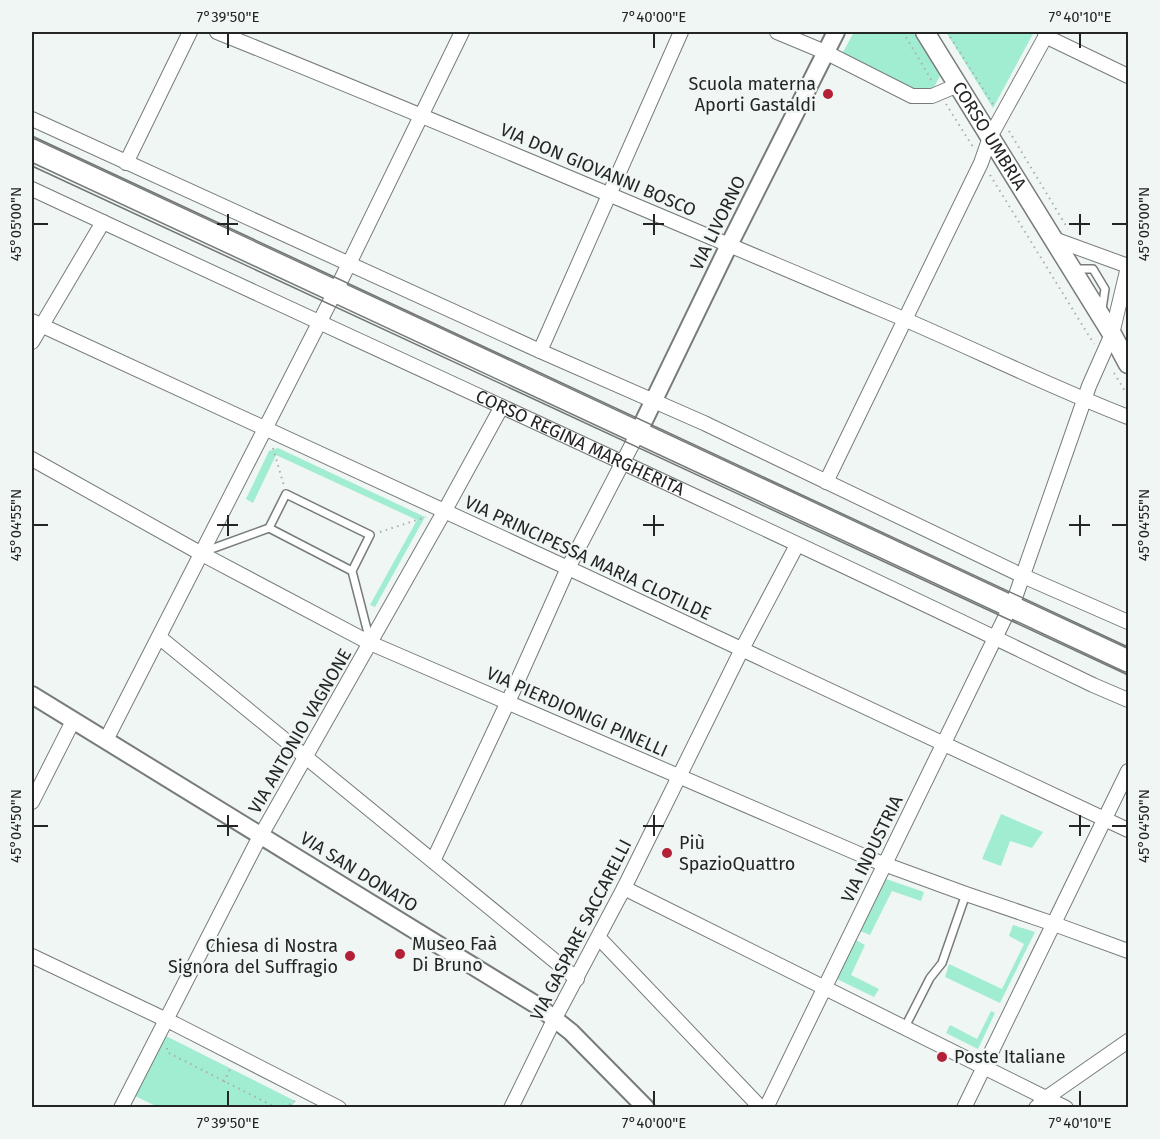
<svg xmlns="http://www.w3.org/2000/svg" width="1160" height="1139" viewBox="0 0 1160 1139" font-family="'Fira Sans',sans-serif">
<rect width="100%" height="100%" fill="#f0f6f3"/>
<g fill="#a1edd1">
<polygon points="854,32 913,32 940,76 934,87 917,92 842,54"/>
<polygon points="946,32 1034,32 993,108"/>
<polygon points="278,448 425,517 375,607 370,605 417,520 276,455 253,503 246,499 269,451"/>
<polygon points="1001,814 1043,832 1032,848 1010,841 1001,866 982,859"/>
<polygon points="886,879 924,892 921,901 892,891 870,935 860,931"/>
<polygon points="1013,925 1035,932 1000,1003 945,977 949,964 1002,989 1024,944 1009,936"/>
<polygon points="856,940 865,945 851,975 879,989 874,997 837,979"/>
<polygon points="991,1011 995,1013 978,1049 946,1033 950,1025 977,1039"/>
<polygon points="166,1036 295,1101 291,1108 160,1108 135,1096"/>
</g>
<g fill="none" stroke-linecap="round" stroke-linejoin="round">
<g stroke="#777c7a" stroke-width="10">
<g id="service">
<polyline points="1073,269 1093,269 1105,289 1102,309"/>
<polyline points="203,552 269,528"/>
<polyline points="352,571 269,528 286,494 370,535 352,571 370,641"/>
<polyline points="905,1027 930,978 942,963 966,894"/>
</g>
</g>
<g stroke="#777c7a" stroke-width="16">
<g id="minor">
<path d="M 217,32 C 438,121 658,215 878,308 C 962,343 1043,384 1128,417"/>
<polyline points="777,32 825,52 912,96 932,96 958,85"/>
<polyline points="1045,36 1128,76"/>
<polyline points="32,119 540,351 704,423 1023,576 1128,622"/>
<polyline points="126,163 190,32"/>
<path id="s1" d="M 32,189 C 386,354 742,515 1093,685 L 1128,700"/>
<polyline points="1054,239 1128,266"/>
<polyline points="32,321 581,574 1128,830"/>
<polyline points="32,342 103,222"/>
<polyline points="540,351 681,32"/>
<polyline points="32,459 200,553 370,643 873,860 966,894 1054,924 1128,951"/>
<polyline points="826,482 981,163 990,137 1048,32"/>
<polyline points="159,637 577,979"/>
<polyline points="106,740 341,280 462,32"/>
<polyline points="32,802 73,721"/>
<polyline points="433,861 513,691 568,568 638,433"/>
<polyline points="624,888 1066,1108"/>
<polyline points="599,938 761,1108"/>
<polyline points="32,956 175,1024 339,1108"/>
<polyline points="121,1108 256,844 444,512 501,408"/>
<polyline points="511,1108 555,1018 624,888 742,649 797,545"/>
<polyline points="766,1108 1016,595 1089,386 1112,334 1128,267"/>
<polyline points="964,1108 1128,771"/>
<polyline points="1036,1108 1046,1098 1128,1041"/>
</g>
</g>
<g stroke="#777c7a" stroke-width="20">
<g id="tertiary">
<polyline points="638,433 729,245 836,32"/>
<polyline points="32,695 538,1006 571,1032 646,1108"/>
</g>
</g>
<g stroke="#777c7a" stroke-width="21">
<g id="secondary">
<path id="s2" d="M 925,32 L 1112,334 L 1128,364"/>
</g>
</g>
<g stroke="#777c7a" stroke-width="24">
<polyline id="primary" points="32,150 1128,661"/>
</g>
<g stroke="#aaaeac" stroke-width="2" stroke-dasharray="1.5 4.5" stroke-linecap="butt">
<polyline points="903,32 932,81"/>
<polyline points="947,32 994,106"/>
<polyline points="946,104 973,147"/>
<polyline points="1009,131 1068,229"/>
<polyline points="990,175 1094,344"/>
<polyline points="1114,373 1128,396"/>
<polyline points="273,448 284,486"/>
<polyline points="380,532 426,517"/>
<polyline points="167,1048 167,1052 277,1108"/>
<polyline points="224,1082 230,1069"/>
<polyline points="284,1108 295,1101"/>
</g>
<use href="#service" stroke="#fff" stroke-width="7"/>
<use href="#minor" stroke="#fff" stroke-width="14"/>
<use href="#tertiary" stroke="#fff" stroke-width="16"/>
<use href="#secondary" stroke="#fff" stroke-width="18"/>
<use href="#primary" stroke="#fff" stroke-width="21"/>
<g stroke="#717573" stroke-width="1.5">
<polyline points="32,136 1128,647"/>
<polyline points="32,166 1128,675"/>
</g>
</g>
<path fill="none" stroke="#242625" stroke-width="2" d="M 228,33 L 228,48M 654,33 L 654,48M 1080,33 L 1080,48M 228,214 L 228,235M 654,214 L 654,235M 1080,214 L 1080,235M 33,224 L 48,224M 217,224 L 238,224M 643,224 L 664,224M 1069,224 L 1090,224M 1112,224 L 1127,224M 228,515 L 228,536M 654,515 L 654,536M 1080,515 L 1080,536M 33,525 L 48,525M 217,525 L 238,525M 643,525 L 664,525M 1069,525 L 1090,525M 1112,525 L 1127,525M 228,815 L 228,836M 654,815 L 654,836M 1080,815 L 1080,836M 33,826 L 48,826M 217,826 L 238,826M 643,826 L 664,826M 1069,826 L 1090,826M 1112,826 L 1127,826M 228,1091 L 228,1106M 654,1091 L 654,1106M 1080,1091 L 1080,1106"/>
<g fill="#b32037" stroke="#f0f6f3" stroke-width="2">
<circle cx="828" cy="94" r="6"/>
<circle cx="667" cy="853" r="6"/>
<circle cx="400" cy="954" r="6"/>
<circle cx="350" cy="956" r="6"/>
<circle cx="942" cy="1057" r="6"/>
</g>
<g text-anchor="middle" stroke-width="4.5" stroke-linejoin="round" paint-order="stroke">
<g font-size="18" fill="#242625" stroke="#f0f6f3" text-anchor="start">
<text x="816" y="90" text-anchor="end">Scuola materna<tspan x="816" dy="21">Aporti Gastaldi</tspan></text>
<text x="679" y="849">Più<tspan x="679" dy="21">SpazioQuattro</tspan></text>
<text x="412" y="950">Museo Faà<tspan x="412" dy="21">Di Bruno</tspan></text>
<text x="338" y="952" text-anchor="end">Chiesa di Nostra<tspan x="338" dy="21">Signora del Suffragio</tspan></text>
<text x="954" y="1063">Poste Italiane</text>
</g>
<g font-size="18" fill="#242625" stroke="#f0f6f3">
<text dy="6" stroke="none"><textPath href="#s2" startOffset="122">CORSO UMBRIA</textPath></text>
<text transform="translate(598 170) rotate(23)" y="6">VIA DON GIOVANNI BOSCO</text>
<text transform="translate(718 223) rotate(-64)" y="6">VIA LIVORNO</text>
<text dy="6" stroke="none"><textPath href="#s1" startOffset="604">CORSO REGINA MARGHERITA</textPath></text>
<text transform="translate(588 558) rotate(25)" y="6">VIA PRINCIPESSA MARIA CLOTILDE</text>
<text transform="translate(577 712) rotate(24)" y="6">VIA PIERDIONIGI PINELLI</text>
<text transform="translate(300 731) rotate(-60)" y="6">VIA ANTONIO VAGNONE</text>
<text transform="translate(872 849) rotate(-64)" y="6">VIA INDUSTRIA</text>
<text transform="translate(359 872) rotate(32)" y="6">VIA SAN DONATO</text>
<text transform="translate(581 930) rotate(-63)" y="6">VIA GASPARE SACCARELLI</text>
</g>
</g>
<rect width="1160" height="1139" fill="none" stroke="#f0f6f3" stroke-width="66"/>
<rect x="33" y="33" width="1094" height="1073" fill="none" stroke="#242625" stroke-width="2"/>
<g font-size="15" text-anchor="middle" fill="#242625">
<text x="228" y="22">7°39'50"E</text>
<text x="654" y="22">7°40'00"E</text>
<text x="1080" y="22">7°40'10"E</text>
<text transform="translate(16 224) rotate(-90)" y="5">45°05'00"N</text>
<text transform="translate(1144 224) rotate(-90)" y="5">45°05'00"N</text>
<text transform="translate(16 525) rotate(-90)" y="5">45°04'55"N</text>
<text transform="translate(1144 525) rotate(-90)" y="5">45°04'55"N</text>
<text transform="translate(16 826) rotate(-90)" y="5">45°04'50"N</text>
<text transform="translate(1144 826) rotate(-90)" y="5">45°04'50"N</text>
<text x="228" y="1128">7°39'50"E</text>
<text x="654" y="1128">7°40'00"E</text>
<text x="1080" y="1128">7°40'10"E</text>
</g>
</svg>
